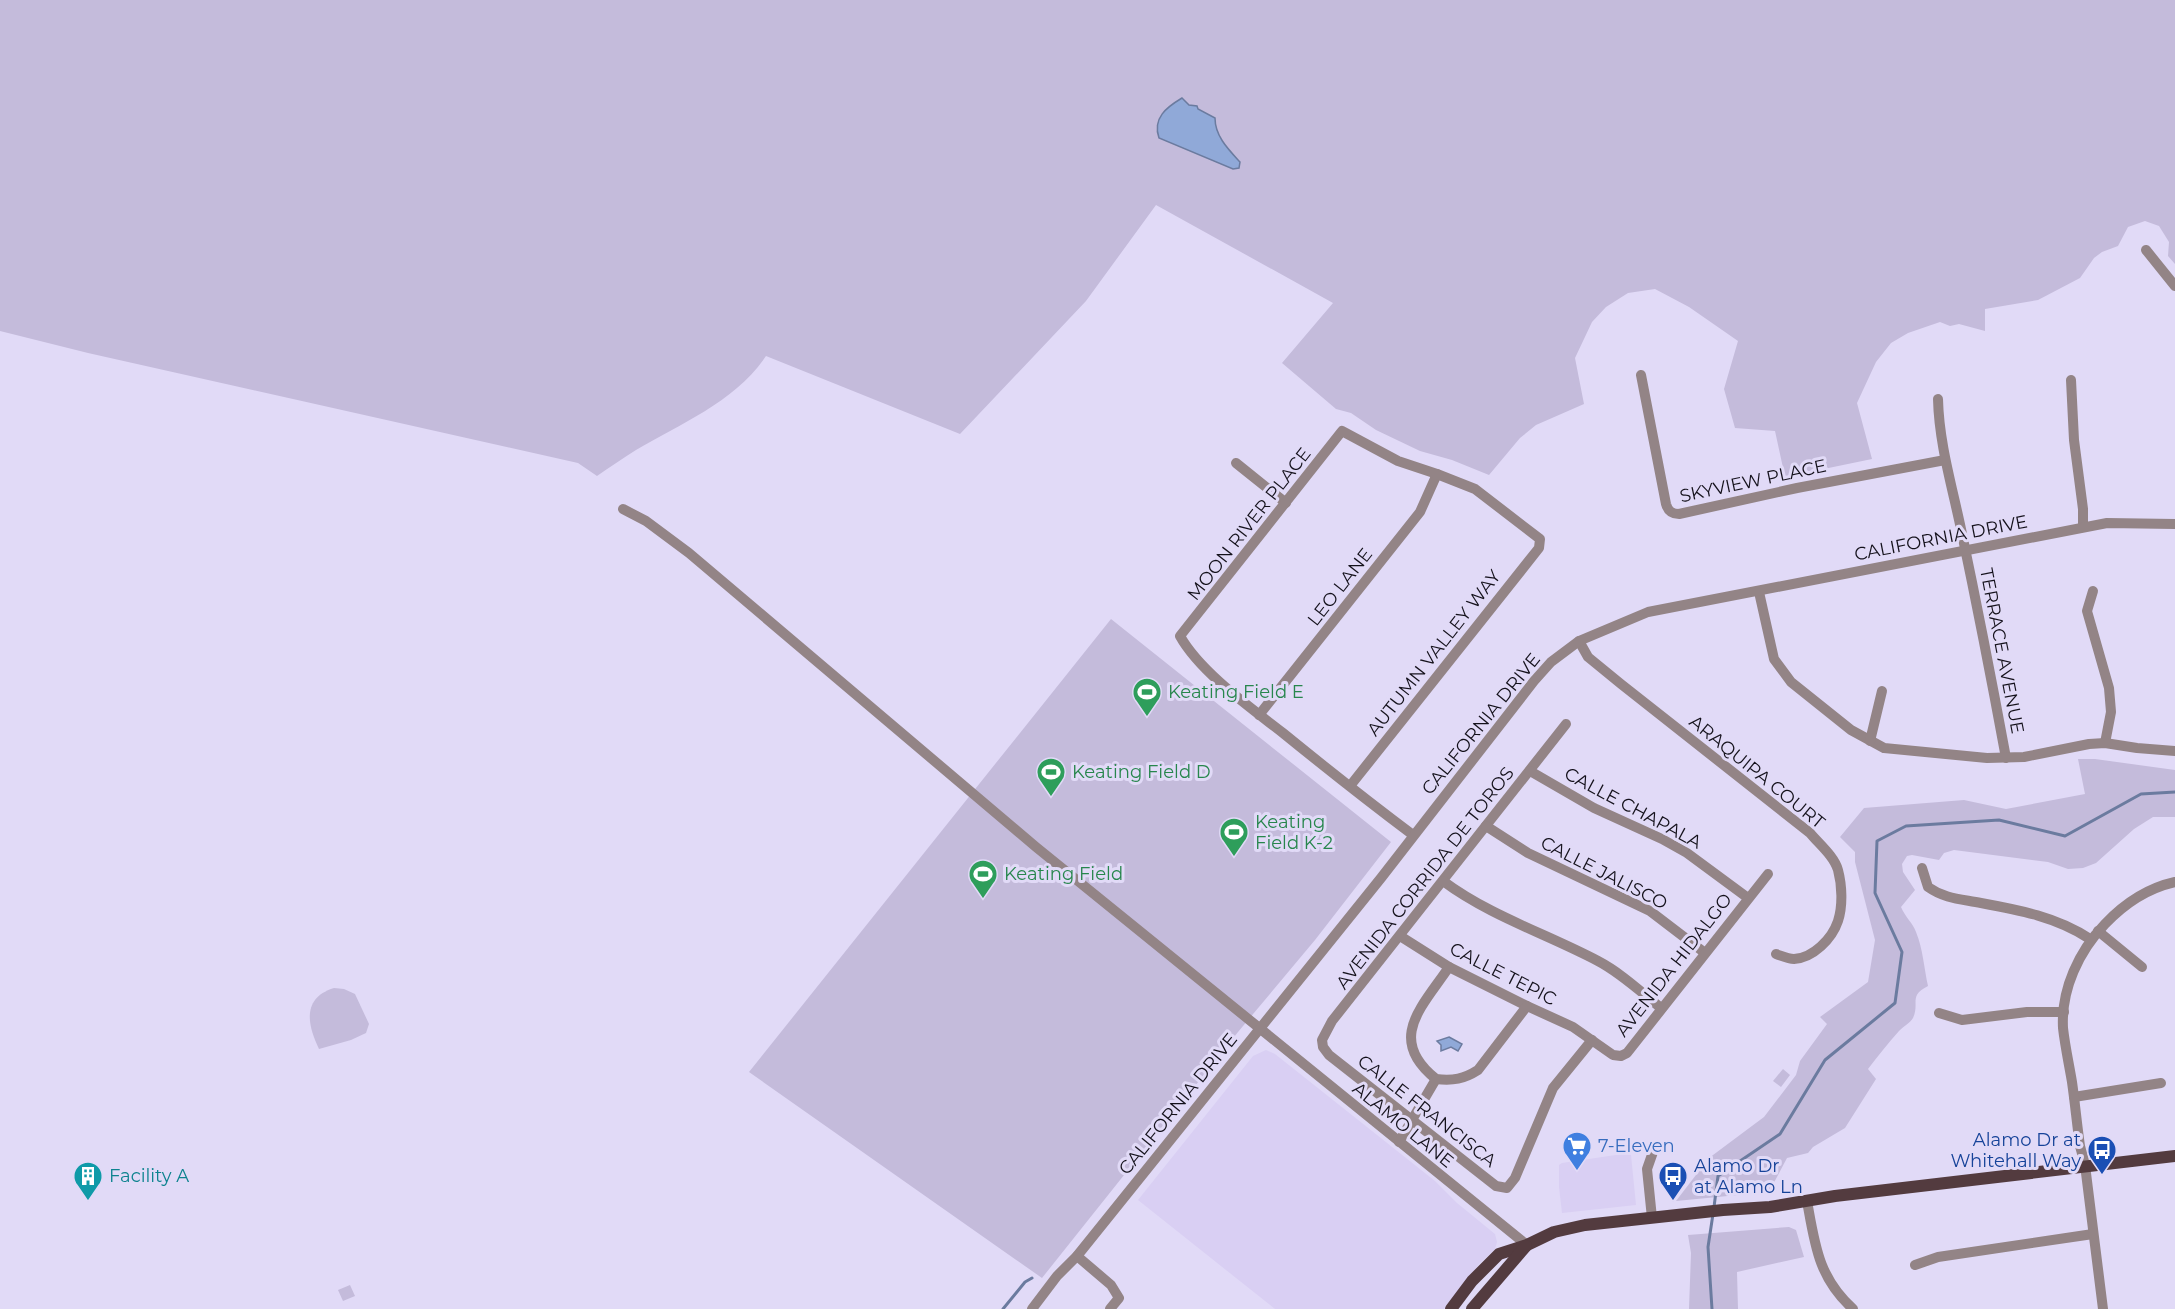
<svg xmlns="http://www.w3.org/2000/svg" width="2175" height="1309" viewBox="0 0 2175 1309" font-family="Montserrat,sans-serif">
<rect width="100%" height="100%" fill="#e1daf7"/>
<g fill="#d9cff3">
<polygon points="1266,1050 1275,1054 1435,1181 1457,1203 1495,1234 1497,1242 1495,1249 1479,1264 1444,1309 1275,1309 1138,1200 1253,1056"/>
<polygon points="1629,1153 1631,1155 1636,1205 1562,1213 1559,1187 1559,1165 1562,1163"/>
</g>
<g fill="#c4bbdb">
<path d="M 0,0 L 2175,0 L 2175,264 L 2168,256 L 2169,242 L 2159,226 L 2145,221 L 2128,227 L 2118,246 L 2102,252 L 2094,258 L 2080,278 L 2038,300 L 1985,309 L 1985,331 L 1959,324 L 1950,326 L 1940,322 L 1908,333 L 1891,343 L 1876,362 L 1857,403 L 1872,459 L 1785,477 L 1775,431 L 1735,428 L 1724,389 L 1738,341 L 1689,307 L 1655,289 L 1628,293 L 1606,307 L 1592,322 L 1575,358 L 1584,404 L 1536,425 L 1520,438 L 1489,475 L 1452,460 L 1420,451 L 1376,430 L 1351,413 L 1336,409 L 1282,363 L 1333,303 L 1156,205 L 1086,301 L 960,434 L 766,356 C 735,402 681,423 636,450 C 623,458 610,467 597,476 L 578,463 L 88,353 L 0,331 Z"/>
<polygon points="1111,619 1391,842 1315,940 1238,1032 1042,1278 749,1072"/>
<path d="M 2078,759 L 2095,759 L 2175,770 L 2175,817 L 2153,817 L 2134,829 L 2096,863 L 2083,868 L 2068,869 L 2048,862 L 1954,850 L 1944,853 L 1939,860 L 1912,855 L 1907,856 L 1902,864 L 1903,872 L 1915,890 L 1901,907 C 1905,917 1913,923 1916,932 C 1923,949 1924,968 1928,986 C 1908,996 1920,1003 1913,1018 C 1910,1023 1904,1026 1899,1031 C 1888,1043 1878,1056 1868,1069 L 1876,1079 L 1845,1128 L 1813,1147 L 1808,1153 L 1787,1158 L 1769,1192 L 1676,1201 L 1709,1158 L 1764,1117 L 1796,1075 L 1800,1061 L 1827,1024 L 1820,1017 L 1868,982 L 1875,940 L 1855,862 L 1855,852 L 1840,837 L 1864,808 L 1964,800 L 2006,809 L 2085,794 Z"/>
<path d="M 334,988 L 344,989 L 355,994 L 369,1024 L 366,1033 L 351,1040 L 319,1049 C 307,1024 302,998 334,988 Z"/>
<polygon points="1783,1069 1790,1075 1781,1087 1773,1081"/>
<polygon points="1789,1227 1796,1230 1804,1257 1737,1272 1738,1309 1689,1309 1691,1253 1688,1235"/>
<polygon points="350,1285 355,1296 343,1301 338,1290"/>
</g>
<g fill="#90a9d8" stroke="#6b7b9f" stroke-width="1.5">
<path d="M 1182,98 L 1189,105 L 1197,106 L 1198,109 L 1215,118 C 1215,136 1228,149 1240,162 L 1239,168 L 1233,169 L 1159,138 C 1152,118 1167,107 1182,98 Z"/>
<polygon points="1449,1037 1462,1044 1458,1051 1451,1047 1441,1051 1441,1045 1437,1041"/>
</g>
<g fill="none" stroke-linecap="round" stroke-linejoin="round">
<g stroke="#6b7b9f" stroke-width="3">
<polyline points="1714,1207 1718,1176 1780,1134 1825,1060 1895,1003 1902,952 1875,893 1877,841 1906,826 1999,820 2065,836 2141,794 2175,792"/>
<polyline points="1003,1309 1025,1282 1032,1278"/>
<polyline points="1712,1309 1708,1247 1713,1214"/>
</g>
<g stroke="#938486" stroke-width="10">
<polyline points="2146,250 2175,286"/>
<path d="M 1641,375 L 1666,504 C 1668,511 1672,514 1679,514 L 1797,488 L 1945,460"/>
<polyline points="2071,380 2074,440 2083,509 2083,527"/>
<path d="M 1938,399 C 1939,443 1952,486 1961,529 C 1977,605 1992,682 2006,758"/>
<polyline points="1236,463 1286,503"/>
<polyline points="623,509 646,521 689,553 1036,847 1527,1245"/>
<polyline points="2093,591 2087,611 2109,688 2111,712 2105,743"/>
<polyline points="1759,592 1774,659 1791,682 1851,730 1884,748 1987,758 2024,757 2089,744 2105,743 2137,748 2175,751"/>
<path d="M 1579,641 L 1588,657 L 1621,684 L 1810,833 C 1819,844 1834,856 1838,870 C 1842,885 1843,906 1838,921 C 1832,939 1813,958 1794,959 C 1788,959 1782,956 1776,954"/>
<polyline points="1259,715 1420,512 1437,474"/>
<polyline points="1566,724 1332,1021 1322,1040 1323,1047 1329,1055 1496,1186 1507,1188 1515,1178 1553,1088 1592,1040"/>
<polyline points="1870,741 1882,691"/>
<polyline points="1530,771 1594,808 1662,839 1687,853 1748,898"/>
<path d="M 1350,786 L 1539,548 L 1540,539 L 1475,489 L 1437,474 L 1398,461 L 1342,431 L 1180,636 C 1200,672 1251,708 1283,733 C 1326,768 1369,802 1413,835"/>
<polyline points="1486,826 1528,853 1650,911 1705,953"/>
<path d="M 1922,868 L 1928,887 C 1945,899 1961,899 1981,903 C 2019,910 2057,917 2090,939"/>
<path d="M 1443,881 C 1490,916 1547,934 1598,961 C 1621,973 1641,992 1661,1008"/>
<polyline points="2098,931 2142,967"/>
<polyline points="1400,936 1449,967 1527,1006 1573,1027 1613,1055 1621,1056 1627,1053 1768,874"/>
<path d="M 1449,967 C 1422,1007 1386,1039 1436,1079 C 1453,1081 1464,1079 1478,1070 L 1527,1006"/>
<polyline points="1939,1013 1962,1020 2027,1012 2064,1012"/>
<polyline points="2074,1097 2161,1083"/>
<polyline points="1399,1142 1436,1079"/>
<path d="M 1807,1201 C 1815,1245 1818,1277 1853,1309"/>
<polyline points="1652,1218 1647,1169 1653,1152"/>
<polyline points="1077,1256 1111,1285 1119,1298 1110,1309"/>
<polyline points="1915,1265 1938,1257 2093,1234"/>
<polyline points="1032,1309 1057,1276 1077,1256 1381,878 1534,681 1551,662 1579,641 1648,612 2107,523 2175,524"/>
<path d="M 2103,1309 L 2085,1165 L 2080,1146 C 2077,1125 2075,1103 2072,1082 C 2069,1064 2065,1046 2063,1028 C 2061,989 2079,951 2105,924 C 2124,904 2148,888 2175,882"/>
</g>
<g stroke="#533b3f" stroke-width="12">
<polyline points="1451,1309 1472,1281 1499,1254 1527,1245 1554,1232 1585,1225 1723,1210 1770,1207 1835,1196 2175,1156"/>
<polyline points="1472,1309 1526,1246"/>
</g>
</g>
<defs>
<g id="stadium-pin" transform="scale(1.5)"><path d="M0 17L-7.5 6A9.5 9.5 0 1 1 7.5 6Z" fill="#2e9e5b" stroke="#e1daf7"/><path d="M0-5a6.5 5 0 1 0 0 10a6.5 5 0 1 0 0-10ZM-3.5-1.8h7v3.6h-7Z" fill="#fff"/></g>
<g id="supermarket-pin" transform="scale(1.5)"><path d="M0 17L-7.5 6A9.5 9.5 0 1 1 7.5 6Z" fill="#3f7fe0" stroke="#e1daf7"/><path d="M-6-5.5h2.5l.6 2H6L4.5 2H-2.5L-4.4-4H-6ZM-1.5 3.2a1.3 1.3 0 1 0 .1 0ZM3 3.2a1.3 1.3 0 1 0 .1 0Z" fill="#fff"/></g>
<g id="bus-pin" transform="scale(1.5)"><path d="M0 17L-7.5 6A9.5 9.5 0 1 1 7.5 6Z" fill="#1a4fb4" stroke="#e1daf7"/><path d="M-5-6H5V4H4V6H2V4H-2V6H-4V4H-5ZM-3.5-4V0h7V-4ZM-3.5 1.2v1.5H-2V1.2ZM2 1.2v1.5H3.5V1.2Z" fill="#fff"/></g>
<g id="building-pin" transform="scale(1.5)"><path d="M0 17L-7.5 6A9.5 9.5 0 1 1 7.5 6Z" fill="#0f9aa8" stroke="#e1daf7"/><path d="M-4-6H4V6H1V3H-1V6H-4ZM-2.5-4.3h1.7v1.8h-1.7ZM.8-4.3h1.7v1.8H.8ZM-2.5-1h1.7V.8h-1.7ZM.8-1h1.7V.8H.8Z" fill="#fff"/></g>
</defs>
<g fill-rule="evenodd">
<use href="#stadium-pin" x="1147" y="692"/>
<use href="#stadium-pin" x="1051" y="772"/>
<use href="#stadium-pin" x="1234" y="832"/>
<use href="#stadium-pin" x="983" y="874"/>
<use href="#supermarket-pin" x="1577" y="1146"/>
<use href="#bus-pin" x="2102" y="1150"/>
<use href="#building-pin" x="88" y="1176"/>
<use href="#bus-pin" x="1673" y="1176"/>
</g>
<g text-anchor="middle" stroke-width="6" stroke-linejoin="round" paint-order="stroke">
<g font-size="18" fill="#14111b" stroke="#e1daf7">
<text transform="translate(1753 481) rotate(-12)" y="6">SKYVIEW PLACE</text>
<text transform="translate(1249 524) rotate(-52)" y="6">MOON RIVER PLACE</text>
<text transform="translate(1941 538) rotate(-11)" y="6">CALIFORNIA DRIVE</text>
<text transform="translate(1340 587) rotate(-52)" y="6">LEO LANE</text>
<text transform="translate(2002 651) rotate(79)" y="6">TERRACE AVENUE</text>
<text transform="translate(1434 653) rotate(-52)" y="6">AUTUMN VALLEY WAY</text>
<text transform="translate(1481 724) rotate(-51)" y="6">CALIFORNIA DRIVE</text>
<text transform="translate(1757 772) rotate(39)" y="6">ARAQUIPA COURT</text>
<text transform="translate(1633 808) rotate(28)" y="6">CALLE CHAPALA</text>
<text transform="translate(1604 873) rotate(27)" y="6">CALLE JALISCO</text>
<text transform="translate(1425 878) rotate(-52)" y="6">AVENIDA CORRIDA DE TOROS</text>
<text transform="translate(1674 965) rotate(-52)" y="6">AVENIDA HIDALGO</text>
<text transform="translate(1503 974) rotate(27)" y="6">CALLE TEPIC</text>
<text transform="translate(1178 1104) rotate(-51)" y="6">CALIFORNIA DRIVE</text>
<text transform="translate(1427 1111) rotate(38)" y="6">CALLE FRANCISCA</text>
<text transform="translate(1403 1125) rotate(39)" y="6">ALAMO LANE</text>
</g>
<g font-size="18" fill="#27864d" stroke="#e1daf7" text-anchor="start">
<text x="1168" y="698">Keating Field E</text>
<text x="1072" y="778">Keating Field D</text>
<text x="1255" y="828">Keating<tspan x="1255" dy="21">Field K-2</tspan></text>
<text x="1004" y="880">Keating Field</text>
</g>
<g font-size="18" fill="#164399" stroke="#e1daf7" text-anchor="end">
<text x="2081" y="1146">Alamo Dr at<tspan x="2081" dy="21">Whitehall Way</tspan></text>
<text x="1694" y="1172" text-anchor="start">Alamo Dr<tspan x="1694" dy="21">at Alamo Ln</tspan></text>
</g>
<g font-size="18" fill="#366cbe" stroke="#e1daf7" text-anchor="start">
<text x="1598" y="1152">7-Eleven</text>
</g>
<g font-size="18" fill="#0d838f" stroke="#e1daf7" text-anchor="start">
<text x="109" y="1182">Facility A</text>
</g>
</g>
</svg>
